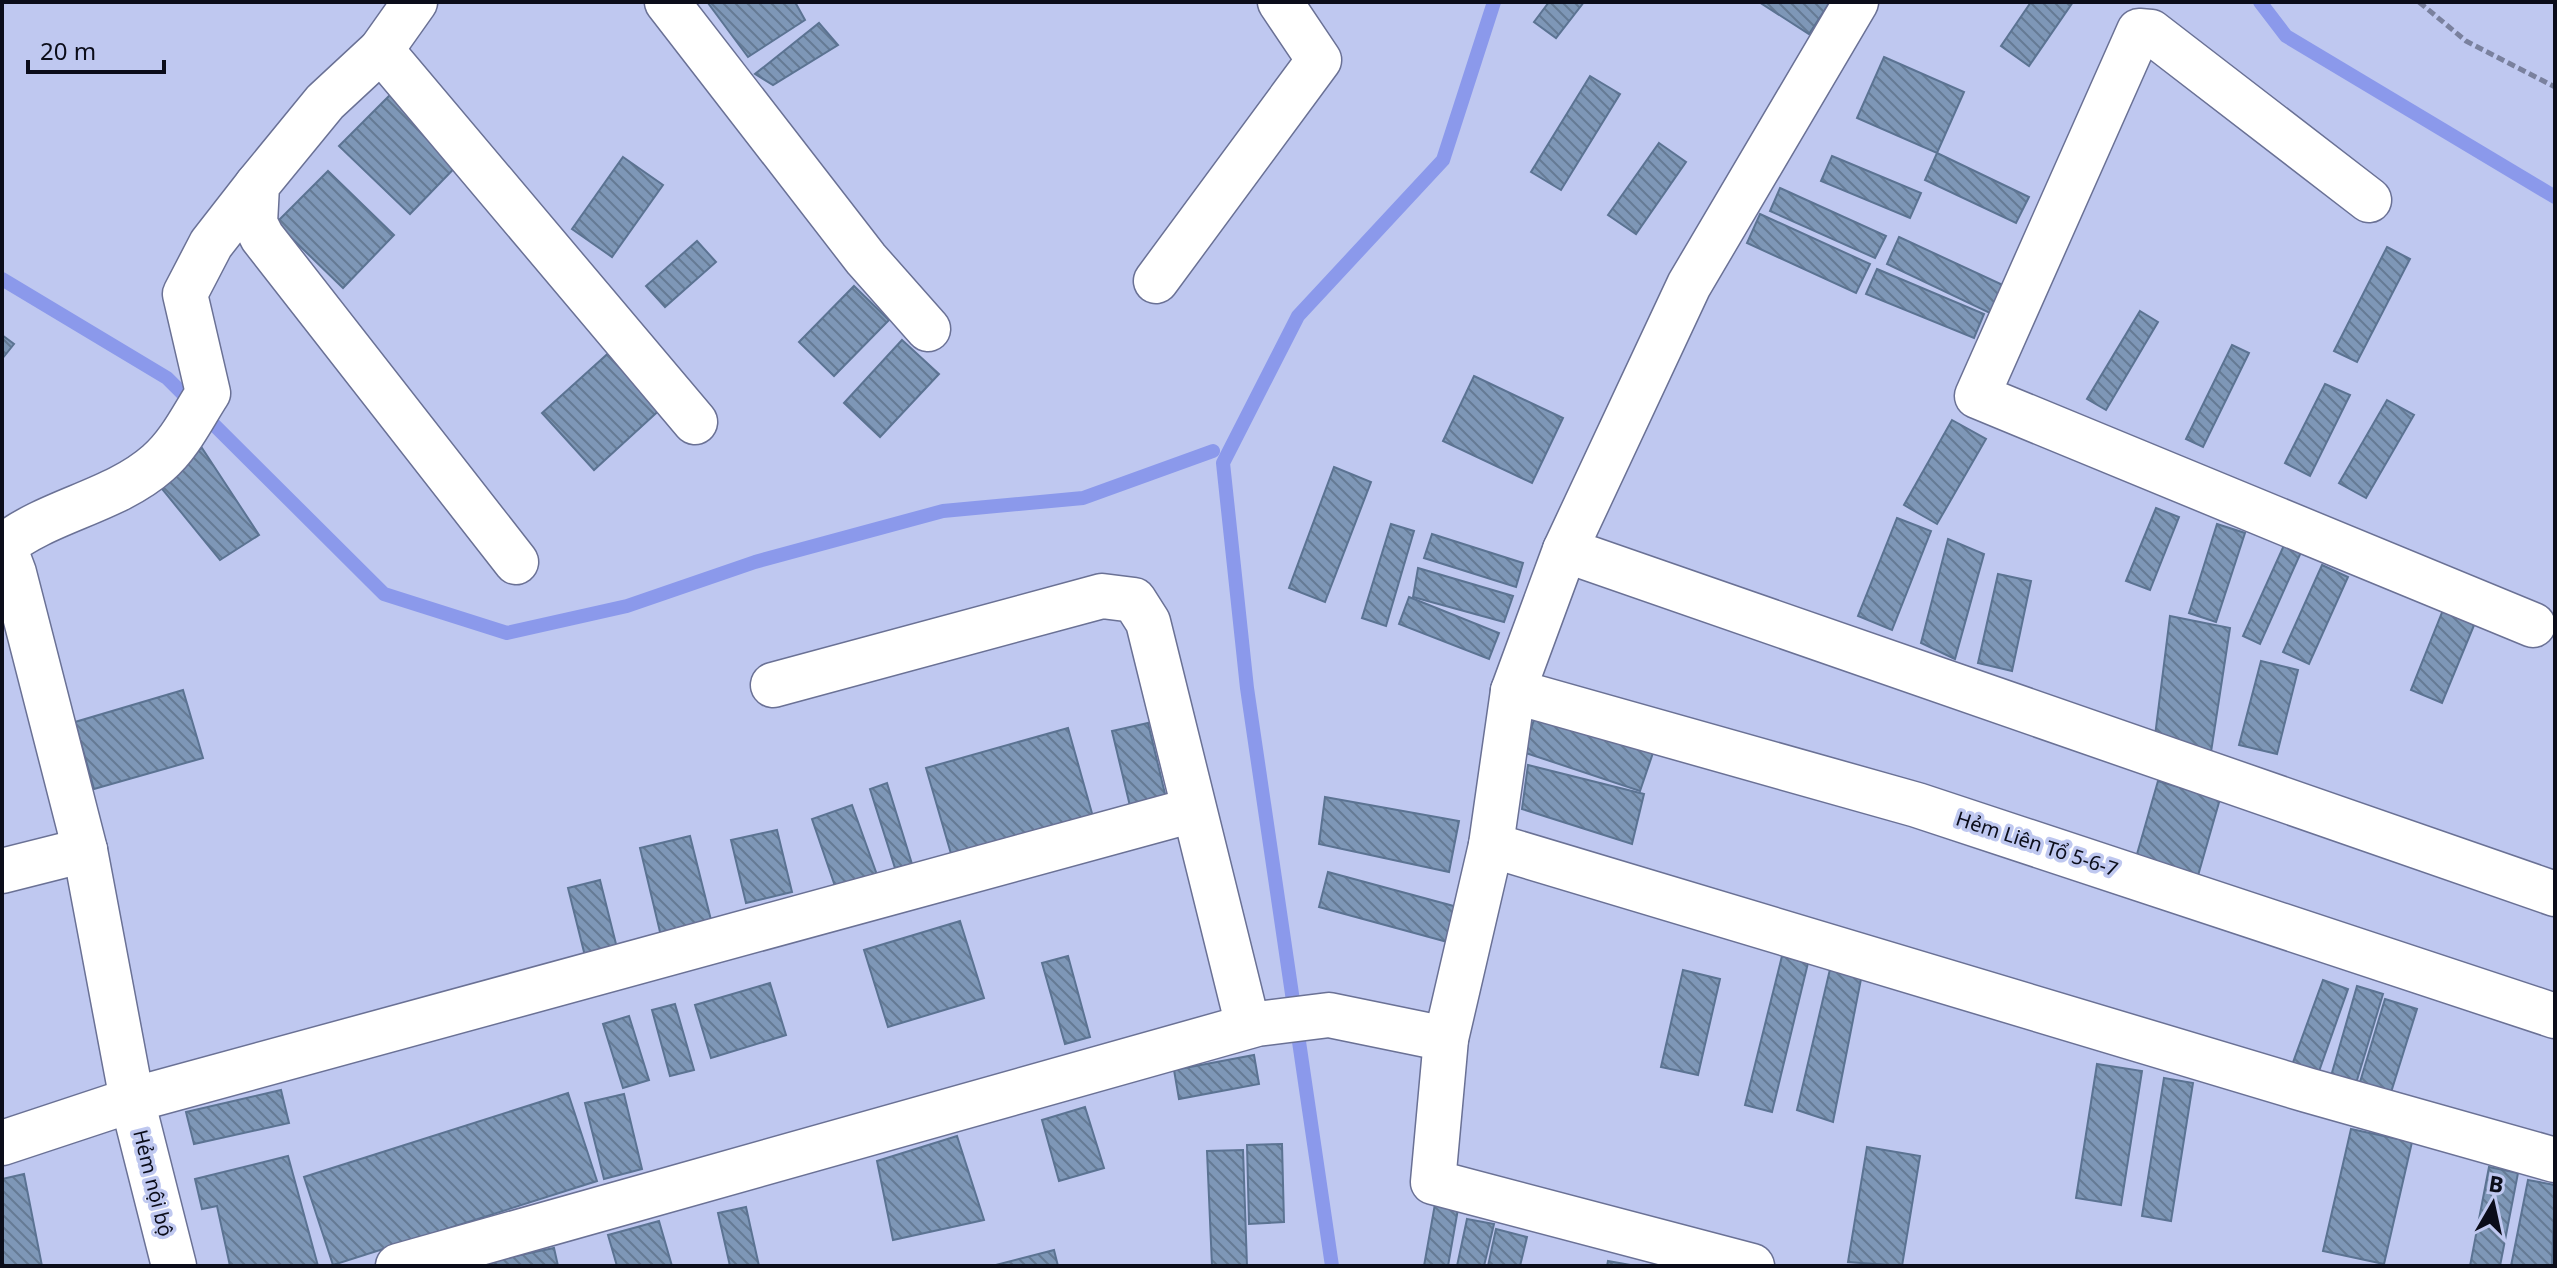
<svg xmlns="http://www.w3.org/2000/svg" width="2557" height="1268" viewBox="0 0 2557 1268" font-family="'Noto Sans',sans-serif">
<defs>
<pattern id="building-back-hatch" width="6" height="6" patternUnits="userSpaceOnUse" patternTransform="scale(2)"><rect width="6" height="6" fill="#7e97b7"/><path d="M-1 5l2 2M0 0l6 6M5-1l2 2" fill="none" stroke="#657a94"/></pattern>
</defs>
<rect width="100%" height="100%" fill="#bfc8f0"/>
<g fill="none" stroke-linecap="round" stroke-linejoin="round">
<g stroke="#8b99eb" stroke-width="14">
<polyline points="2260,2 2286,36 2555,197"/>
<polyline points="2,279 167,378 384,594 507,633 627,606 755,562 943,511 1083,498 1213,451"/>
<polyline points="1332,1266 1247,688 1223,463 1298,316 1443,160 1494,2"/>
</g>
</g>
<g fill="url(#building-back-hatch)" stroke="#5b7392" stroke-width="2">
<polygon points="795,2 805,20 748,57 708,3"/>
<polygon points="1549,2 1584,2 1556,38 1534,22"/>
<polygon points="1759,2 1830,2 1809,34"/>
<polygon points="2031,2 2073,2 2029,66 2001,46"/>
<polygon points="819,23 838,45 773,85 755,74"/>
<polygon points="1884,57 1964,92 1937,153 1857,118"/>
<polygon points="1590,76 1620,94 1561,190 1531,172"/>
<polygon points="401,84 471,151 410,214 339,146"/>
<polygon points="1659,143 1686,162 1636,234 1608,215"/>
<polygon points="1937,153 2029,197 2016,223 1925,180"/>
<polygon points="1832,156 1921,193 1910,218 1821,181"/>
<polygon points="623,157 663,185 612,257 572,229"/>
<polygon points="328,171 394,235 343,288 276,223"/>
<polygon points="1780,188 1886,236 1875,258 1770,211"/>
<polygon points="1760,214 1870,264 1856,293 1747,243"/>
<polygon points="1899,237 2005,286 1994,315 1887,264"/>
<polygon points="697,241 716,262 665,307 646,286"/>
<polygon points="2387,247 2410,259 2357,362 2334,351"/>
<polygon points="1877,269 1984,314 1974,338 1866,294"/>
<polygon points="854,286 889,320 834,376 799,342"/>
<polygon points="2140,311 2158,322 2106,410 2087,399"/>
<polygon points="2,335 14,344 2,359"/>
<polygon points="902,340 939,374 880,437 844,403"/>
<polygon points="2232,345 2249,353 2203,447 2186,439"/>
<polygon points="613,349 665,405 594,470 542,413"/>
<polygon points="1474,376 1563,418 1532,483 1443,441"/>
<polygon points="2325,384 2350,395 2310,476 2285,463"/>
<polygon points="2387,400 2414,415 2366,498 2339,483"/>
<polygon points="1952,420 1986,439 1937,524 1904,505"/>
<polygon points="202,448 259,535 220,560 154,479"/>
<polygon points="1334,467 1371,482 1325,602 1289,588"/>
<polygon points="2156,508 2179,517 2150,590 2126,581"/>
<polygon points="1897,518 1931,531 1892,630 1858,616"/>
<polygon points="1391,524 1414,531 1386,626 1362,618"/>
<polygon points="2217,524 2245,533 2216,622 2189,613"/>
<polygon points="1432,534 1523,563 1516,587 1424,558"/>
<polygon points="1948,539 1984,554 1955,659 1921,643"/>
<polygon points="2285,543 2302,550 2260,644 2243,636"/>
<polygon points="2322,565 2348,577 2309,664 2283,652"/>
<polygon points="1418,568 1513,596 1504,622 1413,597"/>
<polygon points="1998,574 2031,581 2012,671 1978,663"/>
<polygon points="1409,597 1499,633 1489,659 1399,624"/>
<polygon points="2445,605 2477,618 2442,703 2411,690"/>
<polygon points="2170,616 2230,628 2211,752 2155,736"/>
<polygon points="2261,661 2298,670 2277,754 2239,745"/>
<polygon points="183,690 203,758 94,789 75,722"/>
<polygon points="1538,708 1655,747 1640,791 1523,752"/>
<polygon points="1148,723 1166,798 1130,806 1112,731"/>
<polygon points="1068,728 1095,824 954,864 926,768"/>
<polygon points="1528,765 1644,794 1632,844 1522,809"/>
<polygon points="2158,781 2220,799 2193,893 2131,875"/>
<polygon points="887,783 912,864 895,868 870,789"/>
<polygon points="1325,797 1459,821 1449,872 1319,844"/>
<polygon points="852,805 877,875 836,889 812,819"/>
<polygon points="777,830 792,892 746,903 731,840"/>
<polygon points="690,836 712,924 661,936 640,848"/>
<polygon points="1328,872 1461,908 1451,943 1319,907"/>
<polygon points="600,880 617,948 585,956 568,888"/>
<polygon points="960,921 984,998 888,1027 864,950"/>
<polygon points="1068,956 1090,1037 1065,1044 1042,963"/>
<polygon points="1782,956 1808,963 1772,1112 1745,1105"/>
<polygon points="1831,965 1862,974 1833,1122 1797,1110"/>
<polygon points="1683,970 1720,979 1698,1075 1661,1067"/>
<polygon points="2323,980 2348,989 2317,1077 2291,1068"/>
<polygon points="770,983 786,1035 711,1058 695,1005"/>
<polygon points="2357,986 2383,994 2354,1090 2329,1083"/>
<polygon points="2385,999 2417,1009 2388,1102 2357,1092"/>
<polygon points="675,1004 694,1070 670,1076 652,1010"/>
<polygon points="629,1016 649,1080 623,1088 603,1024"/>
<polygon points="1254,1055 1259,1084 1179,1099 1174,1070"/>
<polygon points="2097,1064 2142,1071 2121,1205 2076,1198"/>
<polygon points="2164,1078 2193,1083 2171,1221 2142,1216"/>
<polygon points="281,1090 289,1123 194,1144 186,1112"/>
<polygon points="568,1093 597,1181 333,1265 304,1177"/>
<polygon points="624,1094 642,1169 604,1179 585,1103"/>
<polygon points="1085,1107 1104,1168 1059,1181 1042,1120"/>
<polygon points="2351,1129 2412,1142 2384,1264 2323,1251"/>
<polygon points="957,1136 984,1220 893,1240 877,1161"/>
<polygon points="1282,1144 1284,1222 1249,1224 1247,1145"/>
<polygon points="1867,1147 1920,1156 1902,1266 1848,1262"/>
<polygon points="1243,1150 1247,1266 1212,1266 1207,1151"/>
<polygon points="288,1156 318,1266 230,1266 217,1206 202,1209 195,1179"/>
<polygon points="2489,1167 2518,1173 2500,1266 2470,1266"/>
<polygon points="24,1174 42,1266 2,1266 2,1179"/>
<polygon points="2528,1180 2555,1185 2552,1266 2511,1266"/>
<polygon points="1435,1204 1458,1209 1448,1266 1424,1266"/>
<polygon points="746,1207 759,1266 730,1266 718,1213"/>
<polygon points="1467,1219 1494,1224 1484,1266 1457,1266"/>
<polygon points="659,1221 672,1266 617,1266 608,1235"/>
<polygon points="1496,1229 1527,1237 1520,1266 1488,1266"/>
<polygon points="554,1248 558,1266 492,1266 491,1261"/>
<polygon points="1054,1250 1058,1266 992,1266"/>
<polygon points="1608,1261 1636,1266 1607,1266"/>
</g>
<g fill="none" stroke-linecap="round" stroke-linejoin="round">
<g stroke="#6a7195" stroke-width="47">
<g id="minor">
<polyline points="415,2 381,50 325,102 257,185 255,223 262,237 516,562"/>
<polyline points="667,2 866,259 928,329"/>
<polyline points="381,50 695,422"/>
<polyline points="2369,200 2151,32 2139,31 1977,396 2533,625"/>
<polyline points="1156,281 1319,60 1280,2"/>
<path d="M 2,547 C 48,510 114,502 158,463 C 180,444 193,416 208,393 L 185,294 L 211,244 L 257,185"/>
<polyline points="1565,550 2555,894"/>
<polyline points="2,553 8,557 14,573 85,850 132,1100 174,1266"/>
<polyline points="773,685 1102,596 1134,600 1148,622 1248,1026"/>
<polyline points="1513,691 1917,805 2555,1016"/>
<polyline points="1491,845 2307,1090 2555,1160"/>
<polyline points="2,871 85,850"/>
<polyline points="2,1143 132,1100 1193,810"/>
<polyline points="398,1266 1257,1024 1329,1015 1446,1039"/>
<polyline points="1752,1266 1433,1182 1446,1039 1491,845 1513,691 1565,550 1689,285 1856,2"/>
</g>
</g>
<polyline stroke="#7a819e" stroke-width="5" stroke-dasharray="8 4" stroke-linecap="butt" points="2419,2 2466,41 2555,87"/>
<use href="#minor" stroke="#fff" stroke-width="44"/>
</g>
<g text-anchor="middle" stroke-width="7" stroke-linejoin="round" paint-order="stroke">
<g font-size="20" fill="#0b0d1a" stroke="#bfc8f0">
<text transform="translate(2037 844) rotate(18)" y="7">Hẻm Liên Tổ 5-6-7</text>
<text transform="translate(153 1183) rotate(76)" y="7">Hẻm nội bộ</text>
</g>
</g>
<rect width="2557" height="1268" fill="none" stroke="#0b0d1a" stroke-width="8"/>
<g transform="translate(2493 1204) rotate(9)" stroke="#bfc8f0" stroke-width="6" paint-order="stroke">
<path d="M0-6L14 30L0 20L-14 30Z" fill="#0b0d1a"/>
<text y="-12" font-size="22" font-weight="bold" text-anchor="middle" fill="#0b0d1a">B</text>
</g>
<path d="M28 60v12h136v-12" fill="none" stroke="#0b0d1a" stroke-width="4"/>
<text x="40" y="60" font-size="24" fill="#0b0d1a" stroke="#bfc8f0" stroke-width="6" paint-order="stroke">20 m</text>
</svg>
